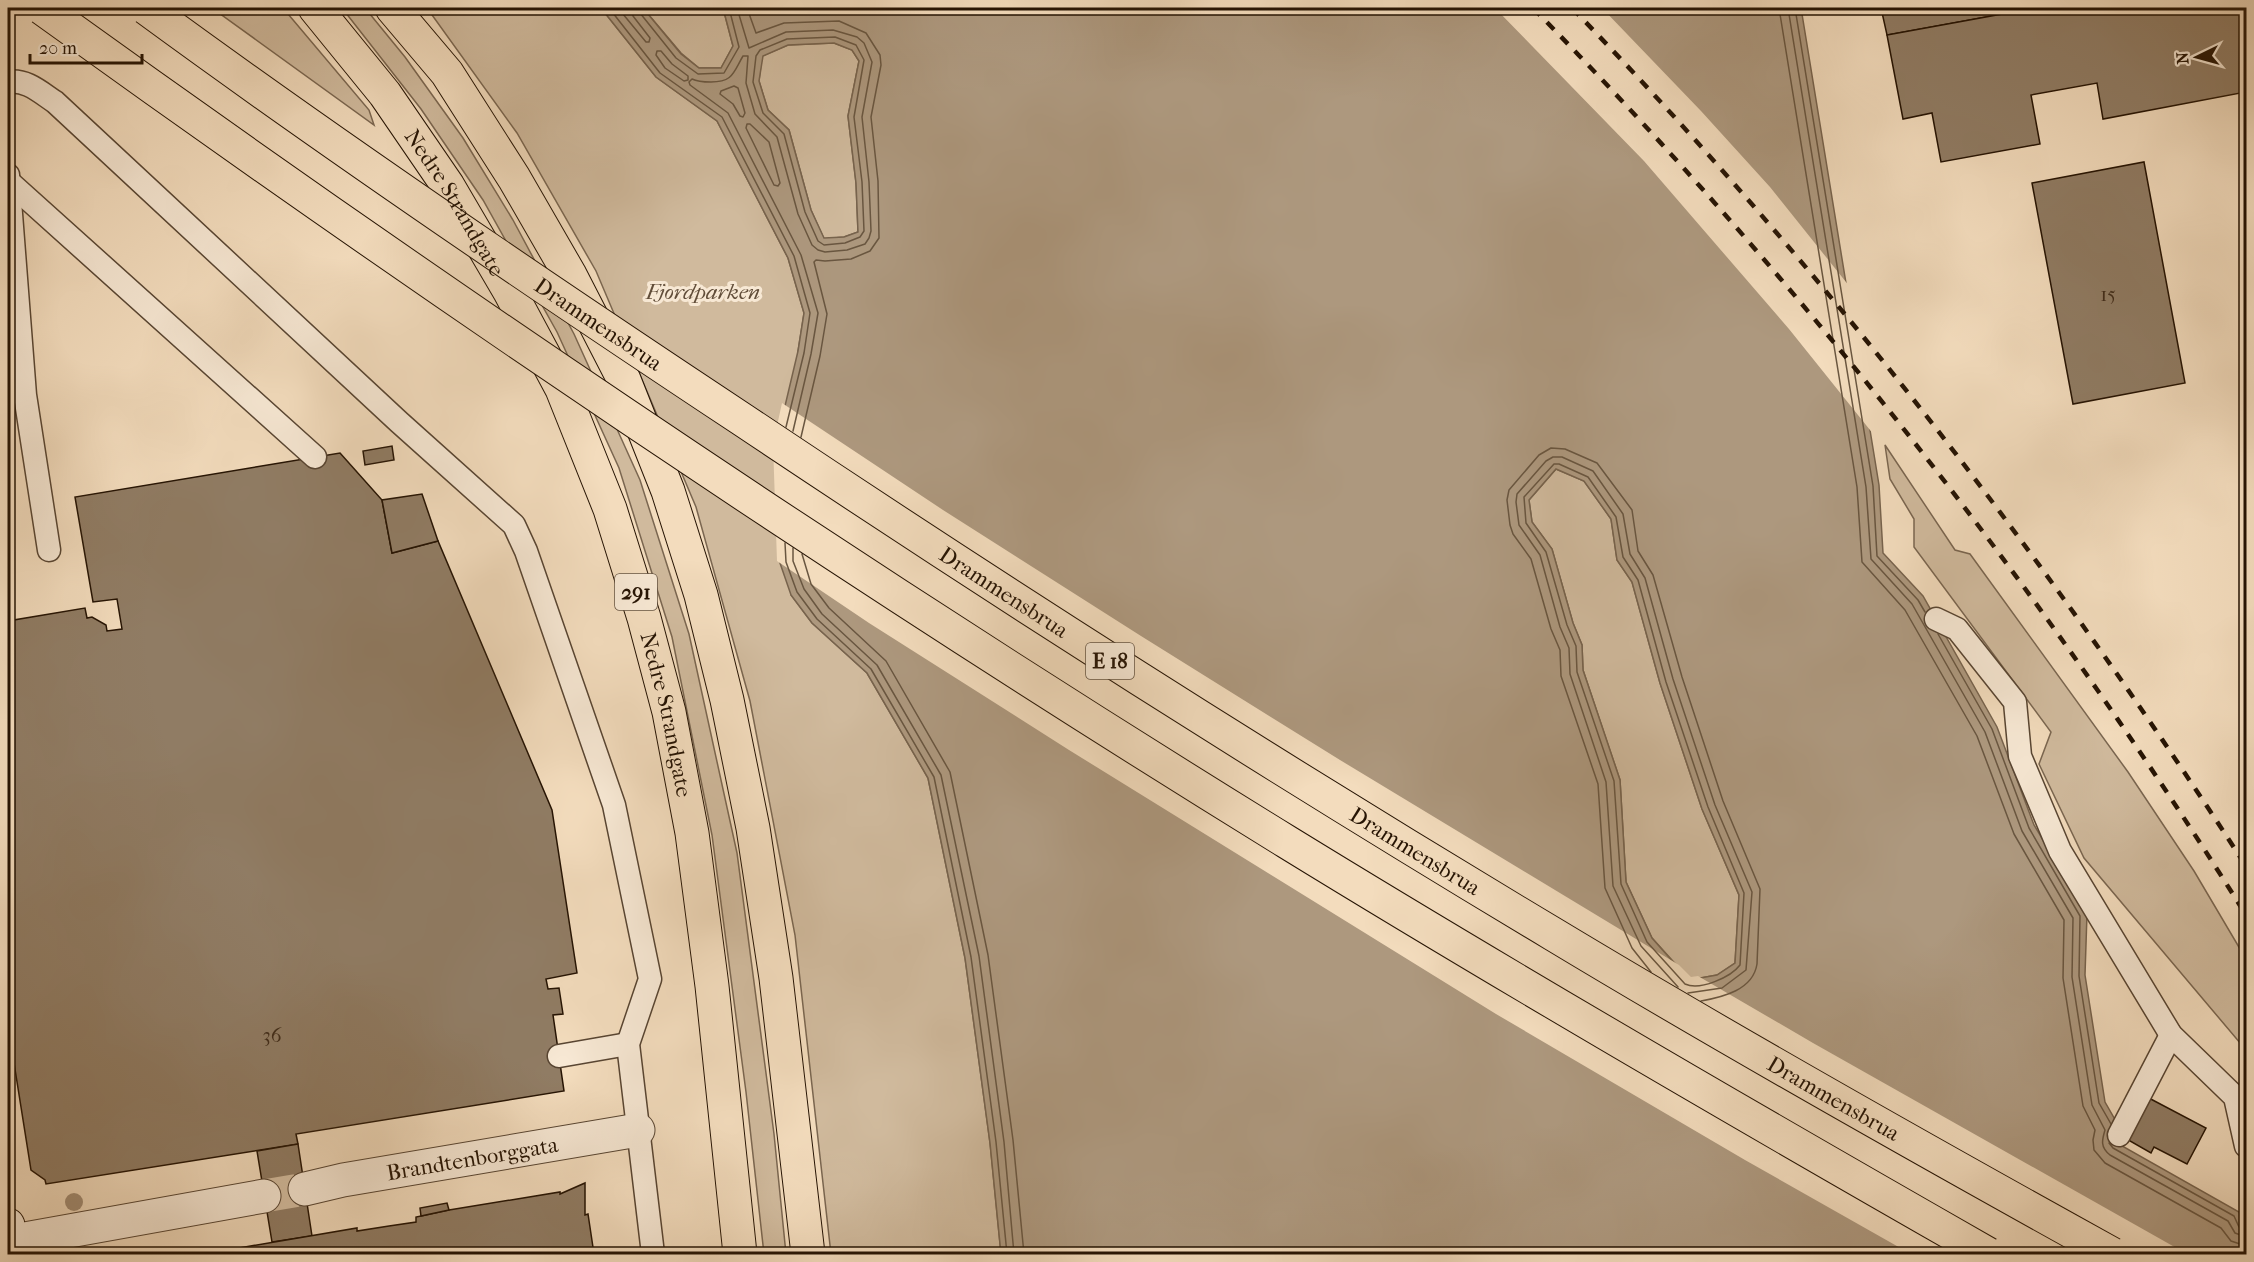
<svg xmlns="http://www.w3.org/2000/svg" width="2254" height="1262" viewBox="0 0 2254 1262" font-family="'IM FELL French Canon',serif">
<rect width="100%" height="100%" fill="#f3dcbd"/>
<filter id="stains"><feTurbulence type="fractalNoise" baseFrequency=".00333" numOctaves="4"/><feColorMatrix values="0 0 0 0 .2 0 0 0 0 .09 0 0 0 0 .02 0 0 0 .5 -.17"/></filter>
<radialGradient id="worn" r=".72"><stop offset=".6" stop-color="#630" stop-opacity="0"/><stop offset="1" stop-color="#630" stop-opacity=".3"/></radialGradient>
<g fill="#d0ba9d" stroke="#7a6650" stroke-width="1.5">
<polygon points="212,8 283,8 369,110 374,125"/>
<polygon points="342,8 365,8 405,57 463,138 513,220 574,334 640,480 689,634 737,853 774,1134 786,1254 764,1254 746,1092 712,835 672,637 619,468 557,332 483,200 421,109"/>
<polygon points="427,8 601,8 656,77 717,121 788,258 804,313 798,351 791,595 812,623 867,673 928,778 965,958 990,1143 1001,1254 831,1254 795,935 750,701 696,507 596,271 517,133"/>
<polygon points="643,8 723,8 733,46 721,68 699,68 681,53"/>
<polygon points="834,43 852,50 859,61 848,116 856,183 858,232 844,237 824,239 811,210 789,130 768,110 759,81 762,56 788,45"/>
<polygon points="1885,445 1955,550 1970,554 2128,772 2194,871 2246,959 2246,1050 2084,858 2039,764 2051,732 1914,547 1914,519 1890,479"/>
<polygon points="1556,469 1584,481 1611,519 1617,560 1632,582 1660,683 1702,809 1739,895 1735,963 1717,975 1690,980 1652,938 1626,882 1620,780 1583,670 1582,645 1573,623 1552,549 1532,522 1529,500"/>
</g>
<path fill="#ad987e" stroke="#77634d" stroke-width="1.5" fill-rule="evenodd" d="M 601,8 L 643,8 L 681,54 L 699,68 L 721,68 L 733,46 L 723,8 L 1801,8 L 1879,485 L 1883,553 L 1923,596 L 1997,727 L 2034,825 L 2087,914 L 2085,975 L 2105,1102 L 2121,1130 L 2115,1142 L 2239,1212 L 2246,1229 L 2246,1254 L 1001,1254 L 990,1143 L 965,958 L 928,778 L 867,673 L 812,623 L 791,595 L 780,563 L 776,444 L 798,351 L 804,313 L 788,258 L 717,121 L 656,77 ZM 834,43 L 852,50 L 859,61 L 848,116 L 856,183 L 858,232 L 844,237 L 824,238 L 811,210 L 789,130 L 768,110 L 759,81 L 763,56 L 788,45 ZM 1556,469 L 1584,481 L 1611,519 L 1617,560 L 1632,582 L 1660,683 L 1702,809 L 1739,895 L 1735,963 L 1717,975 L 1689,980 L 1652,938 L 1626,882 L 1620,780 L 1583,670 L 1582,645 L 1573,623 L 1552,549 L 1532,522 L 1529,500 Z"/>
<g fill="#f3dcbd">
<polygon points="1495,8 1602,8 1701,111 1770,187 1850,287 1874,435 1789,329 1644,161"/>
<polygon points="782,403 943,510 1141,636 1340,760 1679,965 1691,977 1698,976 1813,1043 2187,1254 1911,1254 1745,1160 1496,1014 1069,750 869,623 777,561 773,444"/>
</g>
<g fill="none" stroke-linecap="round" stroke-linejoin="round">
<g stroke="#695640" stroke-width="1.5">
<polyline points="609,8 660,73 722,117 794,256 810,313 804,353 786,427"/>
<polyline points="618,8 646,42 649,42 650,38 633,16 632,8"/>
<polyline points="639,8 640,13 676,58 698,74 724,73 739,47 729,8"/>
<path d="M 737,8 L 749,48 L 786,32 L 833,30 L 857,37 L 864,43 L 872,62 L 862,117 L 869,182 L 871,231 L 869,238 L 865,244 L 847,250 L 825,252 L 818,250 L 812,245 L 798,214 L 777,137 L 755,114 L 746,83 L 748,56 L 743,56 C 733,73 733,82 711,82 C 704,82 698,82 692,79 L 689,82 L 690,85 L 728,113 L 801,255 L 818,313 L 811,354 L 793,431"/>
<polyline points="747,8 756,33 784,23 839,21 866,33 880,55 881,65 871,117 878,181 879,238 870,251 851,259 825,261 816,260 814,262 827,314 820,356 801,437"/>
<polyline points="1779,8 1857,487 1862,562 1905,610 1977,736 2014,834 2064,920 2063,978 2083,1106 2095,1130 2093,1140 2094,1150 2105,1163 2221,1228 2231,1241 2246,1246"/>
<path d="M 1788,8 L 1866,487 L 1871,559 L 1912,604 L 1985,732 L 2022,831 L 2073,918 L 2072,977 L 2092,1105 L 2105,1130 C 2102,1140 2100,1147 2110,1155 L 2228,1221 L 2235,1233 L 2246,1237"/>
<polyline points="1795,8 1873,486 1877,556 1918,600 1925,612"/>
<polygon points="835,37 856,45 864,60 854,117 862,182 864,231 860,237 845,243 824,245 818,241 805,212 784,134 763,113 753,82 756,56 760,50 787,39"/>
<polygon points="657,51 661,51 672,64 688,76 688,80 684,81 665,68 656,55"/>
<polygon points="734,86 738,88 745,113 743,117 740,116 733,104 720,94 721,91"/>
<polygon points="747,124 750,124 769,142 780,183 778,186 774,185 746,128"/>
<path d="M 1554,464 L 1559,464 L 1588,477 L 1616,517 L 1623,557 L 1638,580 L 1666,682 L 1708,807 L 1744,893 L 1740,965 C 1731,977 1700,991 1685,984 L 1647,942 L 1621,884 L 1614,781 L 1577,672 L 1576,646 L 1567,625 L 1546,552 L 1526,523 L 1524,497 Z"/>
<polyline points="785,543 786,562 797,592 817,619 871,669 934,777 971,957 996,1142 1007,1254"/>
<polyline points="793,548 793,561 804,589 822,614 877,665 941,775 979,956 1004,1142 1014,1254"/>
<polyline points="802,554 811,584 829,608 886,661 950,772 988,955 1013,1140 1024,1254"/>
<polyline points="1938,634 1992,729 2029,828 2080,916 2079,976 2099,1103 2111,1124"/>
<path d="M 1651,972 L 1632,948 L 1605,888 L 1598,784 L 1561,676 L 1560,650 L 1551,629 L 1531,559 L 1513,534 L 1510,525 L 1507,500 L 1509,490 L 1539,455 L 1551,448 L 1565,449 L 1597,463 L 1632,510 L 1638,551 L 1653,575 L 1682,677 L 1723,801 L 1760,889 L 1757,964 C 1753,990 1723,997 1701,1001"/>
<polyline points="1678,987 1641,946 1613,886 1606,782 1570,674 1569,648 1560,627 1540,555 1519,525 1516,502 1517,494 1546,461 1553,457 1562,457 1593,471 1623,514 1630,554 1645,578 1673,679 1715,805 1752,892 1746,970 1722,988 1688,993"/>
<polyline points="2109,1143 2113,1148 2234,1216 2239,1227 2246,1229"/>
</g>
</g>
<g fill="#907c64" stroke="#251303" stroke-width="1.5">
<polygon points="1881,8 2035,8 1887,35"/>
<polygon points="2035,8 2246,8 2246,92 2103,119 2097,83 2031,95 2040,144 1941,162 1932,113 1903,119 1887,35"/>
<polygon points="2144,162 2185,383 2073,404 2032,183"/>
<polygon points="392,446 394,460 365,465 363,451"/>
<polygon points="340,453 382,500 392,553 438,541 552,810 577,973 546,979 548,989 559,988 563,1014 553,1015 564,1091 296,1134 298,1144 46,1184 45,1180 31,1170 8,1025 8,621 85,608 87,618 92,617 106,625 107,631 122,629 117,599 93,602 75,497"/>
<polygon points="422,494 438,541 392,553 382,500"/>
<polygon points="2145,1096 2206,1128 2187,1164 2154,1147 2151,1153 2123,1137"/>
<polygon points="298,1144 312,1236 272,1242 257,1151"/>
<polygon points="585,1183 585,1215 588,1214 594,1254 231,1254 234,1254 233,1249 357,1228 357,1231 389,1226 416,1222 416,1217 449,1210 560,1192 560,1194"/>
<polygon points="447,1203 449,1210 421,1216 420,1208"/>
</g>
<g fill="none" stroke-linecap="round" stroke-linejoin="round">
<polyline stroke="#d4bea1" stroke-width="33" stroke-dasharray="33 16" stroke-linecap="butt" points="264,1196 305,1189"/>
<g stroke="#584532" stroke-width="25">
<g id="lane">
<path d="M 8,82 C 26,79 40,92 55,102 L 399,422 L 514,525 L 526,551 L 614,805 L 650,979 L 628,1044 L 653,1254"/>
<polyline points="8,175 25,395 49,550"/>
<polyline points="8,181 315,457"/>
<polyline points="1936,619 1957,629 2015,702 2020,756 2060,851 2171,1035 2235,1097 2246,1146"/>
<polyline points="559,1056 628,1044"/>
<polyline points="2119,1135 2171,1035"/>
</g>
</g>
<g stroke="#584532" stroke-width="35">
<g id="street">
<path id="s1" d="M 305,1189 L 343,1180 L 638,1130"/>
<polyline points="8,1242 264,1196"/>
</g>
</g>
<g stroke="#251303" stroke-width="35">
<polyline id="secondary" points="8,1225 12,1254"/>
</g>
<g stroke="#251303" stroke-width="35">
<g id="highway">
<path id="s2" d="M 315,8 L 385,94 L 448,186 L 510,292 L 562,389 L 610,509 L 644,618 L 669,712 L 692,833 L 712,986 L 740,1254"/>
<polyline points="392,8 447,73 514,178 570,275 624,380 668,491 701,595 727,700 753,828 776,978 808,1254"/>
</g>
</g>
<use href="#lane" stroke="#f7e8d4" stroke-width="22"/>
<use href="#street" stroke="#f7e8d4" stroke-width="33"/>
<use href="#secondary" stroke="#f7e8d4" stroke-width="33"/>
<use href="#highway" stroke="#f3dcbd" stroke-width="33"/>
<g stroke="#251303" stroke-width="4.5" stroke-dasharray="10 10" stroke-linecap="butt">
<path d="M 1533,8 C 1803,283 2042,589 2246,915"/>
<path d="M 1572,8 C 1825,269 2048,560 2246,866"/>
</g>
<g stroke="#251303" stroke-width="35" stroke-linecap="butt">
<g id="highway-bridge">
<path d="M 42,8 C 447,300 862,580 1287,842 C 1518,984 1753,1120 1988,1254"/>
<path id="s3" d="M 146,8 C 341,151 542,287 743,420 C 1009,598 1279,770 1553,934 C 1737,1045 1924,1150 2112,1254"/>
</g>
</g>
<use href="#highway-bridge" stroke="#f3dcbd" stroke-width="33"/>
</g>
<circle fill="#a38d74" cx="74" cy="1202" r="9"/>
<g text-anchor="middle" stroke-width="6" stroke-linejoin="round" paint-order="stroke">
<g font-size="20" fill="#402d1b">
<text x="2108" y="301">15</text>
<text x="272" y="1042">36</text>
</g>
<g fill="#f7e8d4" stroke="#645342" stroke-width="1.5">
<rect x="615" y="574" width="42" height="36" rx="4.5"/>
<rect x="1086" y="643" width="48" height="36" rx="4.5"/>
</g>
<g font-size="21" font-weight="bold" fill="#251303">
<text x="636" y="599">291</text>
<text x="1110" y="668">E 18</text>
</g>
<g font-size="22" fill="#251303" stroke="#f7e8d4">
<text dy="8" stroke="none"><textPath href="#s2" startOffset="240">Nedre Strandgate</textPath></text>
<text dy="8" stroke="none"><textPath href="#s3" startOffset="552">Drammensbrua</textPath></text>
<text dy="8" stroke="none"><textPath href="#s3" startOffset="1038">Drammensbrua</textPath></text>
<text dy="8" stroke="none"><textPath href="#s2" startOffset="798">Nedre Strandgate</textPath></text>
<text dy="8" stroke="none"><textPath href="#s3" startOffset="1524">Drammensbrua</textPath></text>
<text dy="8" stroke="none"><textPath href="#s3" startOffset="2010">Drammensbrua</textPath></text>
<text dy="8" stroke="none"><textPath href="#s1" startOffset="170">Brandtenborggata</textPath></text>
</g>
<g font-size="22" font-style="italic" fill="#614d39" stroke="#f7e8d4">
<text x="703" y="299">Fjordparken</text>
</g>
</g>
<rect width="2254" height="1262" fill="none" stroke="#f3dcbd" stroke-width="30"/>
<rect x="9" y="9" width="2236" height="1244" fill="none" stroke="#251303" stroke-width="3"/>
<rect x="15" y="15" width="2224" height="1232" fill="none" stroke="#251303" stroke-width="1.5"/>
<g transform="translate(2197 57) rotate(265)" stroke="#f7e8d4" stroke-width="4.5" paint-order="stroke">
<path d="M0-4.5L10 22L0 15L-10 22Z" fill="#251303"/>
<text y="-9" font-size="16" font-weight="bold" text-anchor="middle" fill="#251303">N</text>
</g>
<path d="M30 54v9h112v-9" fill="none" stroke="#251303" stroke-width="3"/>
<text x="39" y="54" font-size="18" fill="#251303" stroke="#f7e8d4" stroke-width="4.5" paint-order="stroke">20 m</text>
<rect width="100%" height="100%" filter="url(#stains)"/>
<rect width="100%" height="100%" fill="url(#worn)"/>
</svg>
